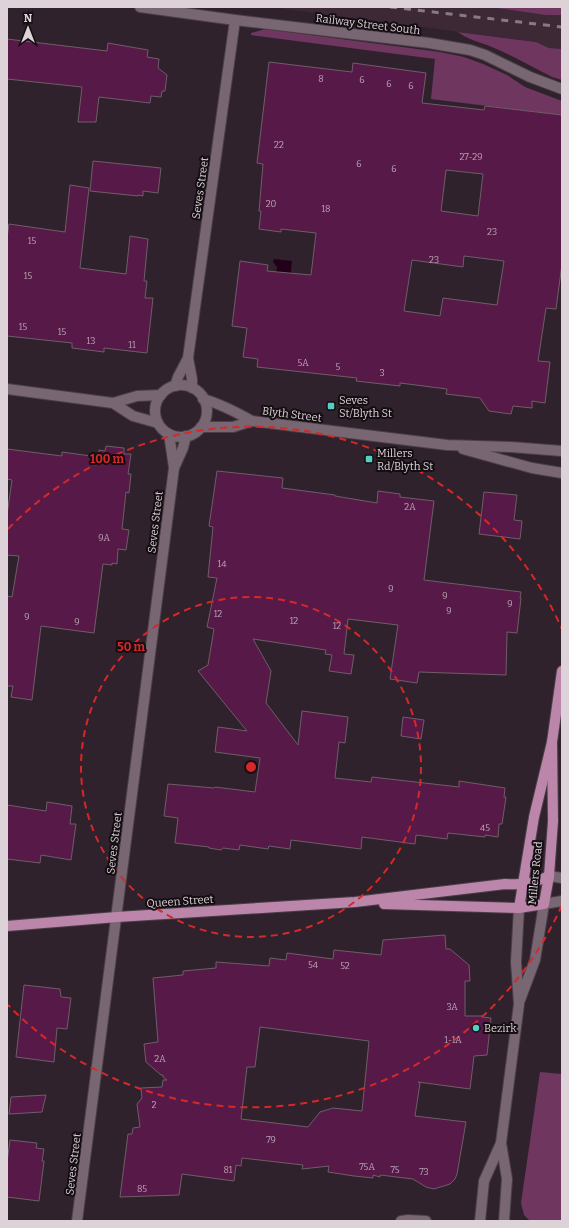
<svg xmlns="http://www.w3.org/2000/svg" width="569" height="1228" viewBox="0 0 569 1228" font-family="Bitter,serif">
<rect width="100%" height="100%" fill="#30222c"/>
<polygon fill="#3d2836" points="270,7 490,7 545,15 562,15 562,49 549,48 536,42"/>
<g fill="#6f365f">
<polygon points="490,7 562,7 562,15 545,15"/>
<polygon points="265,29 440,52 464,57 483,64 507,75 525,87 562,101 562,115 431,99 435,59 251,35 251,33"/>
<path d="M 458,32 L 536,42 L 549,48 L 562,49 L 562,80 L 552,77 C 532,67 513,56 492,47 C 481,42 468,40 458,32 Z"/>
<polygon points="540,1072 562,1074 562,1221 530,1221 524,1215 521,1203"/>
</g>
<polygon fill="#23001a" points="274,259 292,261 289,292 274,290 277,267 273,262"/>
<g fill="#571a48" stroke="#6e5d68" fill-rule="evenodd">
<polygon points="7,39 107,51 108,43 148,50 147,57 159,59 158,68 167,75 165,91 162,91 161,97 151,96 150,103 99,97 96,122 78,122 82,87 7,79"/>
<path d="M 269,62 L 352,72 L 353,63 L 426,73 L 422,103 L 484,110 L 485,106 L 562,115 L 562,264 L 556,309 L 546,308 L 538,361 L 550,362 L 545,403 L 532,401 L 532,408 L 513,406 L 511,414 L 489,411 L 480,398 L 446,394 L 447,389 L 400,383 L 400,386 L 356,381 L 357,378 L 257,367 L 258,359 L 243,357 L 247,328 L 232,326 L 240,261 L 268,265 L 267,271 L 311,275 L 316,233 L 281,229 L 281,232 L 259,229 L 261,211 L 259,211 L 263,164 L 257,163 ZM 446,170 L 483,174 L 478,216 L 441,211 ZM 464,256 L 504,261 L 497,305 L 443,298 L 440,316 L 404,311 L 412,260 L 463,267 Z"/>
<polygon points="93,161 161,168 158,193 143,191 143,196 138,195 138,196 90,191"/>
<polygon points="70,185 89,188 80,268 126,274 130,236 148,239 144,281 147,281 145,298 153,298 147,353 104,348 104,352 72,348 72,343 7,336 7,238 9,224 65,232"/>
<polygon points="106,446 124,448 124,454 131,454 128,474 131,474 129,493 126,492 122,529 129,530 126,550 118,549 117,564 112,563 112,565 103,564 94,633 41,626 32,700 11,697 13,686 7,686 7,596 12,597 19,556 7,555 7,515 12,480 7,479 7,449 62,456 62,452 98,457 99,450 105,451"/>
<polygon points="217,471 283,478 282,488 335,495 335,496 377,503 378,491 400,494 400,497 434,501 424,580 521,592 520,598 521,598 517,633 507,632 506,675 419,672 417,683 390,679 398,625 348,619 344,654 354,655 351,674 329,671 332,655 325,654 326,650 253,639 271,671 266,703 298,745 302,711 348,717 345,743 339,742 335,778 371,782 372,777 459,787 459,781 505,788 504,797 506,797 502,824 499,824 498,837 485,835 485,837 448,833 447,839 416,835 415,844 362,837 361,849 291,840 290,849 269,846 268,849 240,845 239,850 223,848 221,850 209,848 209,847 175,843 178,818 164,816 168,784 214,788 215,787 255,792 260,758 215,752 218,727 247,731 198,671 208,665 214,629 207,627 217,578 208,577 213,527 209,526"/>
<polygon points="484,492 517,495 514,520 522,521 520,539 479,534"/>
<polygon points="403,717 424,720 421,739 401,736"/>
<polygon points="47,802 72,806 70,824 76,824 71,860 41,855 40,863 7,859 7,805 46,811"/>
<path d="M 445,935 L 446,949 L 450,949 L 469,965 L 470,981 L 465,981 L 465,1016 L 483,1016 L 483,1017 L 491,1018 L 487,1055 L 474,1056 L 470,1089 L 418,1082 L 420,1083 L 415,1116 L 466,1122 L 457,1174 L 455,1179 L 450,1184 L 434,1189 L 426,1187 L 413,1179 L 380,1175 L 380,1177 L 373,1175 L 373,1178 L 354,1176 L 328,1172 L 329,1166 L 302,1169 L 303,1165 L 242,1158 L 241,1166 L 236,1165 L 234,1181 L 182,1174 L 179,1195 L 120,1197 L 128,1134 L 132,1134 L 133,1128 L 140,1127 L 137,1104 L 142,1098 L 141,1088 L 162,1087 L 163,1080 L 167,1080 L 163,1077 L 163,1075 L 161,1075 L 146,1062 L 144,1044 L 158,1042 L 153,978 L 183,975 L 183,971 L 216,968 L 216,962 L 269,966 L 270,958 L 286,960 L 287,953 L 333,959 L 334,950 L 381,955 L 383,940 ZM 260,1027 L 369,1041 L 362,1111 L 333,1108 L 320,1112 L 308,1127 L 241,1119 L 247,1067 L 255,1067 Z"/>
<polygon points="24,985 60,989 61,997 71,998 67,1029 57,1028 54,1062 16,1057"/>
<polygon points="46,1095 42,1112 9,1114 11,1097"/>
<polygon points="10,1140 37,1143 36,1148 44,1149 42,1161 44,1161 39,1201 7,1197 7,1162"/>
</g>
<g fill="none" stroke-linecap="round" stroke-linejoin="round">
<g stroke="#4b3f47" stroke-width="12">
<g id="minor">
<polyline points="140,7 235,20 429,43 470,50 485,55 530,77 562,89"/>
<circle cx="181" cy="411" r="26"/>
<polyline points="175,386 178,377 188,358"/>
<polyline points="192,388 192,379 188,358 235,20"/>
<polyline points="7,389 113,403 137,396 161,395"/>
<path d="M 203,399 C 221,404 236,412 252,421 L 447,445 L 511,447 L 562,451"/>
<polyline points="113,403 133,416 158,423"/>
<polyline points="201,427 233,427 252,421"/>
<polyline points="463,449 532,468 562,473"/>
<polyline points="174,468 183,448 186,436"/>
<polyline points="549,876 562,878"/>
<polyline points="520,1000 535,960 544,904 562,901"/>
<polyline points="501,1143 507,1179 504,1221"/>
<polyline points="77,1221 174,468 169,434"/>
<polyline points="401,1221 408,1220 426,1221"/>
<polyline points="480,1221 484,1181 501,1143 519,1004 516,962 519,908"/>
</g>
</g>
<g stroke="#4b3f47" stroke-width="12">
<g id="major">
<polyline points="384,904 519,908 544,904 549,876 553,821 552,742"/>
<polyline points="519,908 534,817 552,742 562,671"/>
<path d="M 7,926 L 117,917 L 355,902 L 505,884 C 523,885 531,884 549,876"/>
</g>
</g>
<use href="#minor" stroke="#786672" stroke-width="10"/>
<use href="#major" stroke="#bb86aa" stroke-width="10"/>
<polyline stroke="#877b83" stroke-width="3" stroke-dasharray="7 7" stroke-linecap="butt" points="390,7 562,27"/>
</g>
<g fill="none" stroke="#d62828" stroke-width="2" stroke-dasharray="7 5">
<circle cx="251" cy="767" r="170"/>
<path d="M562 905A340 340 0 0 1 8 1005M8 529A340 340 0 0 1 562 629"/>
</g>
<g fill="#55cec5" stroke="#140e12" stroke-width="1.5">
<rect x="327" y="402" width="8" height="8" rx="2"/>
<rect x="365" y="455" width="8" height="8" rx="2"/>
<circle cx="476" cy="1028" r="4"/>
</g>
<g text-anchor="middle" stroke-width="4" stroke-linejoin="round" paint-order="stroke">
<g font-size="9" fill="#bba4b4">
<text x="321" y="82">8</text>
<text x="362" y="83">6</text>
<text x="389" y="87">6</text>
<text x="411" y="89">6</text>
<text x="279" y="148">22</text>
<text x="471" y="160">27-29</text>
<text x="359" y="167">6</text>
<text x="394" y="172">6</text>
<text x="271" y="207">20</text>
<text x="326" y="212">18</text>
<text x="492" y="235">23</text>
<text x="32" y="244">15</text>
<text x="434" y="263">23</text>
<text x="28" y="279">15</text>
<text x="23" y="330">15</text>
<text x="62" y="335">15</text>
<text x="91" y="344">13</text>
<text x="132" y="348">11</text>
<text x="303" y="366">5A</text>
<text x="338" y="370">5</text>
<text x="382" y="376">3</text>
<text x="410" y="510">2A</text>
<text x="104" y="541">9A</text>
<text x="222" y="567">14</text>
<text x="391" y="592">9</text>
<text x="445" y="599">9</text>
<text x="510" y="607">9</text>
<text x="449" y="614">9</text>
<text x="218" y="617">12</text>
<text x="27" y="620">9</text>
<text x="294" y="624">12</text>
<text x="77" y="625">9</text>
<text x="337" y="629">12</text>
<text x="485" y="831">45</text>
<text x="313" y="968">54</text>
<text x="345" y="969">52</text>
<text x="452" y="1010">3A</text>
<text x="453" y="1043">1-1A</text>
<text x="160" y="1062">2A</text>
<text x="154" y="1108">2</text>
<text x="271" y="1143">79</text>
<text x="367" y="1170">75A</text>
<text x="228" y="1173">81</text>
<text x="395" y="1173">75</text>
<text x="424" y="1175">73</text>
<text x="142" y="1192">85</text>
</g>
<g font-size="11" fill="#dcd2d8" stroke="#140e12">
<text transform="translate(368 24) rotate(7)" y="4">Railway Street South</text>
<text transform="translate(200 188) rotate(-82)" y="4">Seves Street</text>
<text transform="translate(292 414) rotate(7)" y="4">Blyth Street</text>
<text transform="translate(155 522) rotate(-83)" y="4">Seves Street</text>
<text transform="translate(114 843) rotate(-83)" y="4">Seves Street</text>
<text transform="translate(535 873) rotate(-84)" y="4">Millers Road</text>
<text transform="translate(180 901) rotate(-4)" y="4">Queen Street</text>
<text transform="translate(73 1164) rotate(-83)" y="4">Seves Street</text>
</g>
<g font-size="11" fill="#dcd2d8" stroke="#140e12" text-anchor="start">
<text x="339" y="404">Seves<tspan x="339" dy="13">St/Blyth St</tspan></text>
<text x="377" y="457">Millers<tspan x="377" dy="13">Rd/Blyth St</tspan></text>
<text x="484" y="1032">Bezirk</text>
</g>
</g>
<circle cx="251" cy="767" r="6" fill="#d62828" stroke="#140e12" stroke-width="2"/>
<g font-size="12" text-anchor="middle" font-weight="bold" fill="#d62828" stroke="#140e12" stroke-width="4" stroke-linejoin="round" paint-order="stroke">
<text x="107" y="463">100 m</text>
<text x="131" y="651">50 m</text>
</g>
<rect width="569" height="1228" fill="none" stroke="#dcd2d8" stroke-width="16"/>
<g transform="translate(28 28)" stroke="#140e12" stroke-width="3" paint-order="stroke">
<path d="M0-3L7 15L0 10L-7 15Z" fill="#dcd2d8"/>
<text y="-6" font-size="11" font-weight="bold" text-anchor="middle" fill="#dcd2d8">N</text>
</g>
</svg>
